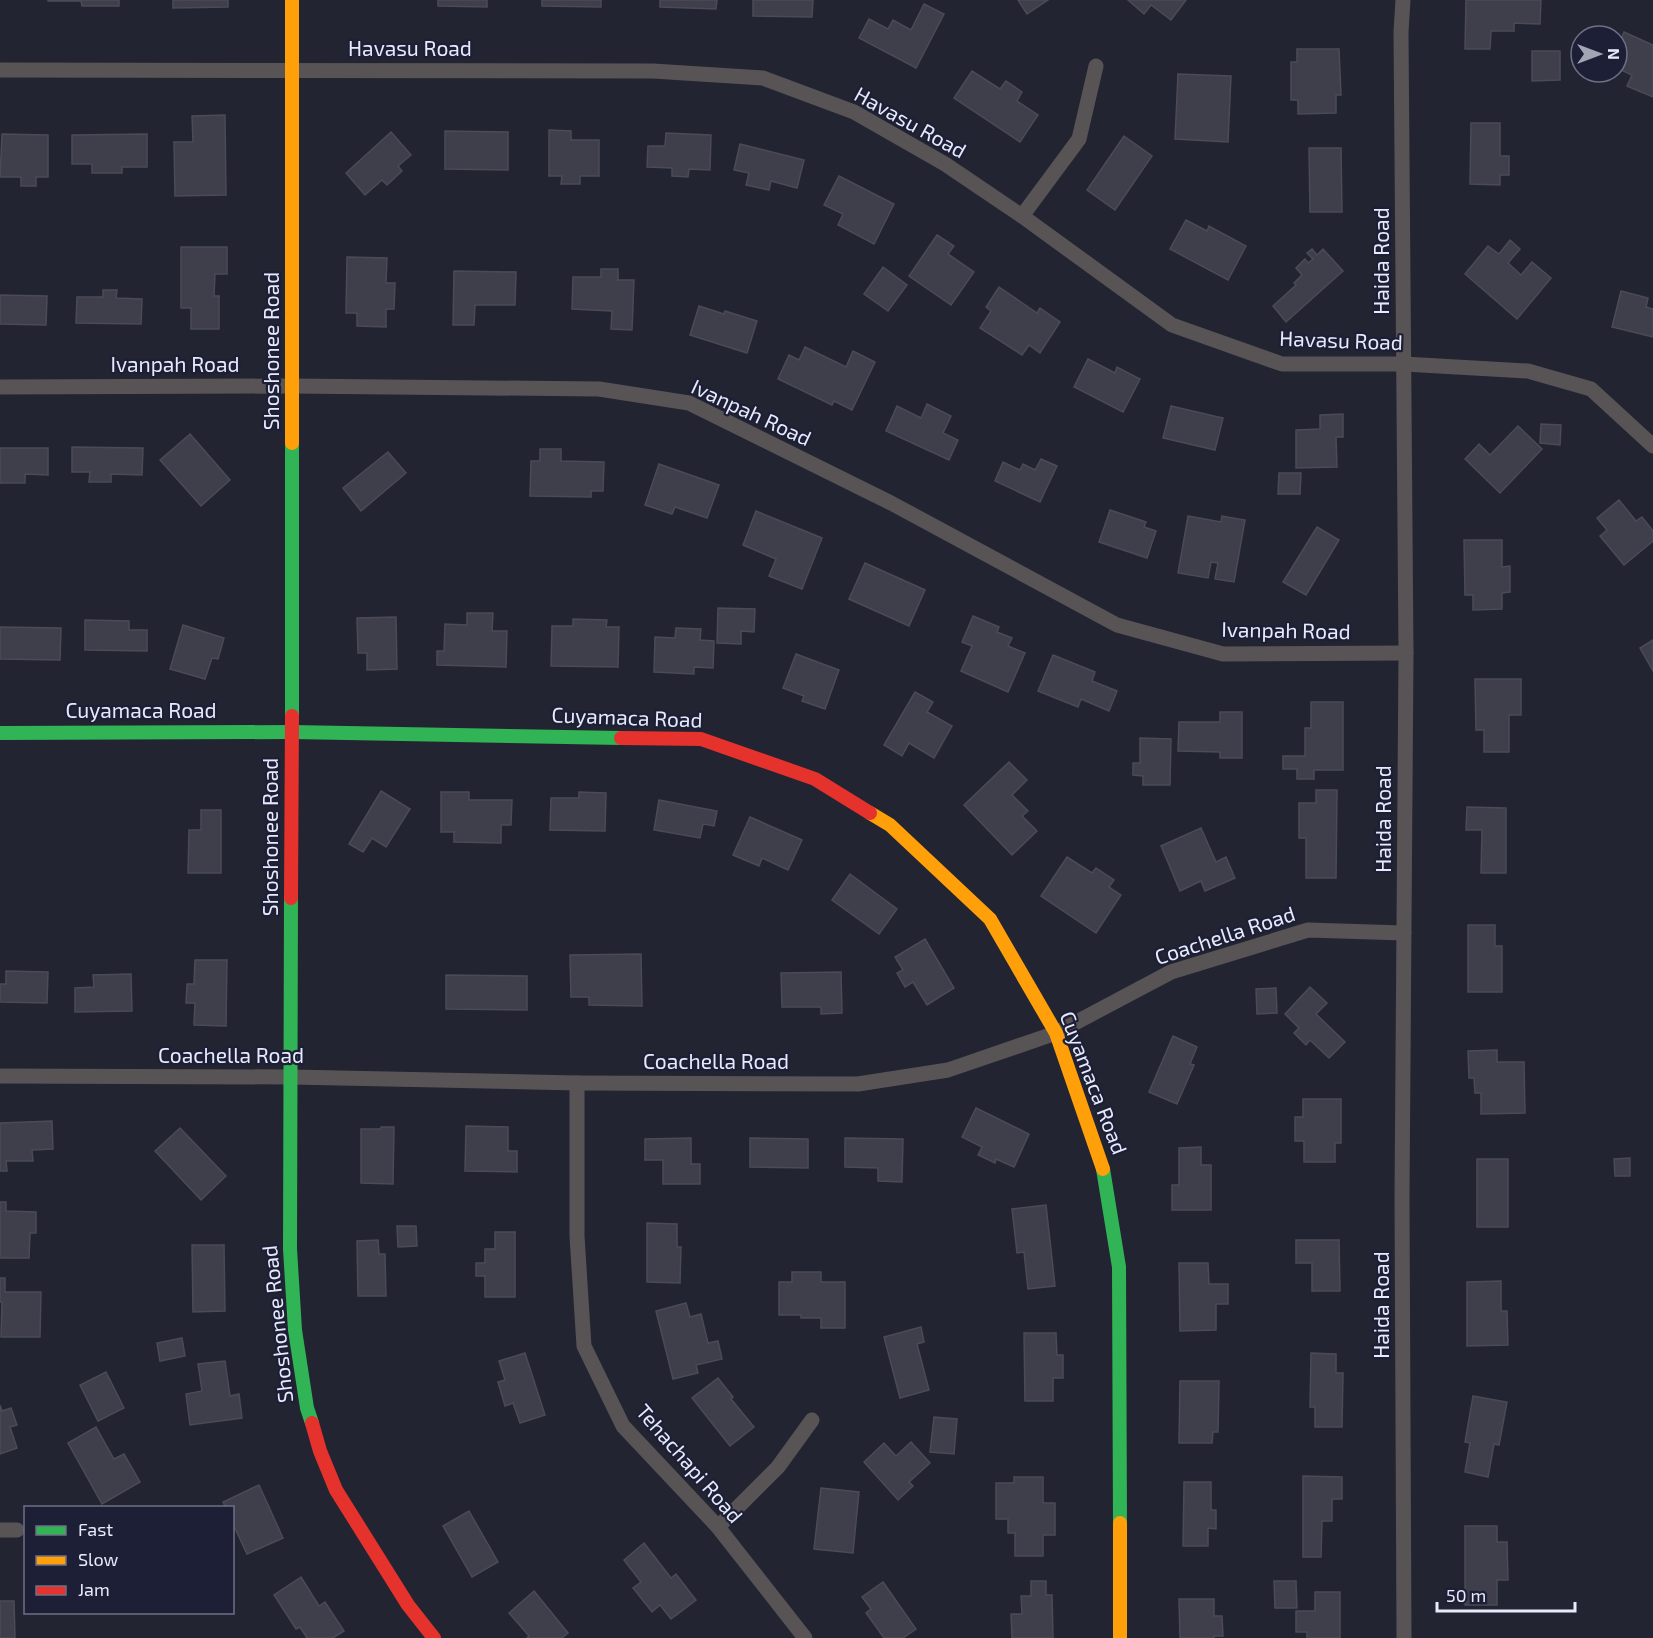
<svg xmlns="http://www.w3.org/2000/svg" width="1653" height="1638" viewBox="0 0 1653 1638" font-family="'Exo 2',sans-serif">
<rect width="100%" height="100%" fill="#232431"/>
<g fill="#3e3f4b" stroke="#4a4b56" stroke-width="1.5">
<polygon points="48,0 119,0 119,6 82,6 81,1 48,1"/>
<polygon points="173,0 228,0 228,7 173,8"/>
<polygon points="438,0 487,0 487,7 438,6"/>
<polygon points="542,0 601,0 601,7 542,6"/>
<polygon points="660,0 717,0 716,9 660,7"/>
<polygon points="753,0 813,0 812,17 753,16"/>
<polygon points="1018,0 1048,0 1027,14"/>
<polygon points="1128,0 1186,0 1171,20 1151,5 1144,14"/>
<polygon points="1466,0 1541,0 1540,24 1514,23 1514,31 1491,31 1490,49 1465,49"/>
<polygon points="924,4 944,14 916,68 859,38 869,19 888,29 893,20 911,30"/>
<polygon points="1624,32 1653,45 1653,97 1627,86 1632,75 1617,68 1617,48"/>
<polygon points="1297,49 1339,49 1341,95 1336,95 1336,113 1298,114 1298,100 1291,100 1291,62 1297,62"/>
<polygon points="1532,51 1560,51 1560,80 1532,81"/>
<polygon points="972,71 1000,89 1006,81 1022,92 1017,101 1038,115 1020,142 954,98"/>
<polygon points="1178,74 1231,76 1228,142 1175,139"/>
<polygon points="225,115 226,195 175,196 174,142 193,142 192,116"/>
<polygon points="1471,123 1500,123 1500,156 1509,156 1509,175 1500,175 1500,185 1470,184"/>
<polygon points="549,130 571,131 571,140 599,140 599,176 580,176 580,184 561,184 562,176 549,176"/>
<polygon points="445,131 508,132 508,170 445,169"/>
<polygon points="391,132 411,155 398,166 402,171 387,185 382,180 365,195 346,173"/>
<polygon points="666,133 711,135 710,170 689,169 688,177 672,176 672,168 647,167 648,146 665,146"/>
<polygon points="2,134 48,135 48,177 36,177 36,186 21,186 21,177 0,177"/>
<polygon points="147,134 147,167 122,167 122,173 92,173 92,164 72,164 72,135"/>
<polygon points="1124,136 1152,156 1115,210 1087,190"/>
<polygon points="740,144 804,160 797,188 771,181 769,190 746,185 749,173 734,170"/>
<polygon points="1309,148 1341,148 1342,212 1310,212"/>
<polygon points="839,176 894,204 874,244 838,225 843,214 824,205"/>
<polygon points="1186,220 1207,231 1209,226 1246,246 1228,280 1170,249"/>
<polygon points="937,235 954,246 948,254 974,272 951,305 909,276"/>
<polygon points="1510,240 1520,249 1508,263 1521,275 1532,262 1551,278 1517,319 1465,274 1488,246 1499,254"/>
<polygon points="181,247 227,247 227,274 215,274 214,296 219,296 219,329 191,329 191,308 181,308"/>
<polygon points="1312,249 1317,255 1323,249 1343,271 1286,322 1273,306 1296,285 1294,283 1302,275 1296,268 1305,259 1308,263 1313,259 1307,253"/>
<polygon points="347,257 387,258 386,283 395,283 394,309 386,309 386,327 357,326 357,313 346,313"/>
<polygon points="883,267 907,285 888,311 864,294"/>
<polygon points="601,269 618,269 618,280 634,280 632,330 611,329 612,311 572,309 573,277 601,277"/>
<polygon points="454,271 516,272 515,305 475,305 474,325 453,325"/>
<polygon points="999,287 1037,313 1040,308 1060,322 1040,353 1029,345 1022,355 980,328 991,311 986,307"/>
<polygon points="103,290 117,290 116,298 142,299 141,324 76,323 77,297 103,297"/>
<polygon points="1621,291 1648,298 1646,307 1653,309 1653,337 1612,327"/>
<polygon points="0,295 47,296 46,325 0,324"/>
<polygon points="699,306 724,314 725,311 757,321 747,353 690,335"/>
<polygon points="805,347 846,367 853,351 875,362 852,410 834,401 832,405 778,379 789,355 799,360"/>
<polygon points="1088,359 1115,373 1117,367 1140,379 1123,412 1074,387"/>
<polygon points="927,404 951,416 943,433 958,440 949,460 886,431 897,406 921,418"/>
<polygon points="1171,406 1223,418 1215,450 1163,438"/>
<polygon points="1343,414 1343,437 1336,437 1337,467 1296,468 1296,430 1320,429 1320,415"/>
<polygon points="1541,424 1561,425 1560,445 1540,443"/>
<polygon points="1518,426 1542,449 1500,493 1465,459 1479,444 1490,455"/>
<polygon points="190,434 230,480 201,506 160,460"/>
<polygon points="72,447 143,448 142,475 111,474 111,482 89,482 90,472 72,472"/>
<polygon points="0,448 48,448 48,475 25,474 25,483 0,483"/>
<polygon points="540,449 561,449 561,461 604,462 603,491 591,491 591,497 530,496 531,461 540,461"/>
<polygon points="388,452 406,473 361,511 343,488"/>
<polygon points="1041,459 1057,466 1040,502 995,481 1003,462 1020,470 1023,464 1035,470"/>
<polygon points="659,464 719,485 707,518 675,507 672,514 645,505"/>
<polygon points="1279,473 1301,473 1300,494 1278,494"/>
<polygon points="1619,500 1636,521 1642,517 1653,531 1653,541 1624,565 1600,536 1607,530 1597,518"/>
<polygon points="1110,510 1146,522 1144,527 1156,531 1147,558 1099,542"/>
<polygon points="756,511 822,538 802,589 769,576 776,559 743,545"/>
<polygon points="1188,516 1221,522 1222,516 1245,520 1234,582 1215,579 1218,563 1211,562 1208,578 1178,573"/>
<polygon points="1317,527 1339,540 1306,595 1283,582"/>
<polygon points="1464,540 1502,540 1502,567 1510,566 1510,592 1502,593 1502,609 1473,610 1473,595 1465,595"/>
<polygon points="865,563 925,590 909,626 849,599"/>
<polygon points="718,608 755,609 754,632 741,631 741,644 717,643"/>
<polygon points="467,613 493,613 492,631 507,631 506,667 437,665 437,651 444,651 445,624 467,625"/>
<polygon points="973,616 999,627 997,632 1012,638 1008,646 1025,653 1008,692 961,671 972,646 962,642"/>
<polygon points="396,617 397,669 367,670 367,653 358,653 357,618"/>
<polygon points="573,619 607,620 606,627 619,627 618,667 551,666 552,626 573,626"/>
<polygon points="85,620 129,621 129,630 147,630 147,651 85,650"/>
<polygon points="183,625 224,638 218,659 212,658 205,679 170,669"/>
<polygon points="0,627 61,628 60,660 0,659"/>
<polygon points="676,628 701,629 700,640 714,641 713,668 694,667 694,674 654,672 655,637 675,638"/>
<polygon points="1653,640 1653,671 1640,648"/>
<polygon points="796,654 839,670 825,709 802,701 804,696 783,688"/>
<polygon points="1053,655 1095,672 1092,681 1117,691 1109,711 1081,699 1078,707 1038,691"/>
<polygon points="1475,679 1521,679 1521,715 1509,715 1509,752 1484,752 1484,730 1476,730"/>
<polygon points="915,692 933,702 927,712 952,726 934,758 909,743 902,756 884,745"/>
<polygon points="1311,702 1343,702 1343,770 1314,770 1314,779 1297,779 1297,769 1283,769 1283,756 1305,756 1305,728 1311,728"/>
<polygon points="1220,712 1242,712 1242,758 1220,758 1220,752 1178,751 1179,722 1220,722"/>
<polygon points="1140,738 1171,739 1170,785 1143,785 1143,776 1133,775 1133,763 1140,763"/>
<polygon points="1009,762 1027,780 1012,795 1028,811 1022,816 1037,831 1012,855 964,805"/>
<polygon points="1316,790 1337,790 1336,878 1306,878 1306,838 1299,838 1299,803 1316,803"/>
<polygon points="381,791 410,809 386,847 372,838 363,852 349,844"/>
<polygon points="441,792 469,792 469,800 512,800 511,825 501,825 501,843 454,842 454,832 441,832"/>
<polygon points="579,792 606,793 605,831 550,830 551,798 579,798"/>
<polygon points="659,800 717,811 714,826 703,824 700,838 654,830"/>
<polygon points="1467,807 1506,808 1506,873 1481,873 1482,830 1466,830"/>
<polygon points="201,810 221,810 221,873 188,873 189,830 201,830"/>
<polygon points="750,817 802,840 788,870 762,858 759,866 733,855"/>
<polygon points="1201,828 1216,862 1226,857 1235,878 1205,891 1201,881 1180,891 1161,846"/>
<polygon points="1067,857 1092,873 1096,868 1114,880 1109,887 1121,895 1096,933 1041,896"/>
<polygon points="850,874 897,909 879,934 832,900"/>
<polygon points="1468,925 1495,925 1495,946 1502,946 1502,992 1468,992"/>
<polygon points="925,939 954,988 927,1005 913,982 905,987 897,973 903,970 895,957"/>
<polygon points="641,954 642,1006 589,1005 589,997 571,997 570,955"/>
<polygon points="195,960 227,960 226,1026 194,1025 195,1003 186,1003 187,984 194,984"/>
<polygon points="6,971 48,972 47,1003 0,1002 0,984 6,984"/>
<polygon points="841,972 842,1013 821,1014 821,1007 782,1007 781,973"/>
<polygon points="131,974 132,1011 75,1012 75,988 94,987 93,975"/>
<polygon points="446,975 527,976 527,1010 446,1009"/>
<polygon points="1310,987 1327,1003 1316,1014 1345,1042 1329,1058 1310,1040 1306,1045 1294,1033 1299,1028 1285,1014"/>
<polygon points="1276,988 1277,1013 1257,1014 1256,989"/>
<polygon points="1173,1036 1197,1047 1190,1064 1194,1065 1177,1104 1149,1092"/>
<polygon points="1497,1050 1497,1062 1524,1062 1525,1113 1481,1114 1481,1093 1475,1093 1474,1078 1469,1078 1468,1051"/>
<polygon points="1303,1099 1341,1099 1341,1143 1335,1143 1335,1162 1304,1162 1304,1141 1295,1141 1295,1117 1303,1117"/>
<polygon points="976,1108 1029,1134 1014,1167 996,1159 995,1163 978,1155 982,1147 962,1137"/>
<polygon points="52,1121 53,1149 32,1150 33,1161 6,1161 7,1171 0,1171 0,1123"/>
<polygon points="466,1126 508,1127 508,1151 517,1151 517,1172 465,1171"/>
<polygon points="381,1127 394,1127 393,1184 361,1183 361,1129 381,1129"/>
<polygon points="180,1128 226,1176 201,1200 155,1151"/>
<polygon points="691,1138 691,1164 700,1164 700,1184 663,1184 663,1160 645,1160 645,1139"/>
<polygon points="750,1138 808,1139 808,1168 750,1167"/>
<polygon points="845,1138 903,1139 902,1182 878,1181 878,1168 845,1167"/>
<polygon points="1201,1147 1201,1165 1211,1165 1211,1210 1172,1210 1172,1185 1179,1185 1179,1148"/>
<polygon points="1630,1158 1630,1176 1615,1176 1614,1159"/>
<rect x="1477" y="1159" width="31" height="68"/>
<polygon points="0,1202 6,1202 6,1211 36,1212 36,1233 30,1233 29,1258 0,1258"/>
<polygon points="1046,1205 1055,1286 1028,1289 1024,1252 1017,1253 1012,1209"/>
<polygon points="647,1223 677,1224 677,1247 681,1247 680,1283 647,1282"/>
<polygon points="397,1226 416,1226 417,1246 398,1247"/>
<polygon points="495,1232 515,1232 515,1297 485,1297 485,1276 476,1276 476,1263 485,1263 485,1249 495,1249"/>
<polygon points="378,1240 379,1254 385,1254 386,1296 358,1296 357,1241"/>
<polygon points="1296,1240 1339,1240 1340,1291 1312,1291 1312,1263 1296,1263"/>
<polygon points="192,1245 224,1245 225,1311 193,1312"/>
<polygon points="1179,1263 1208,1263 1209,1284 1228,1284 1228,1304 1216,1304 1216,1330 1180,1331"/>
<polygon points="792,1272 821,1272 821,1282 845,1282 845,1328 821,1328 821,1318 801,1318 801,1315 779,1315 779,1282 792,1282"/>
<polygon points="0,1278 5,1278 5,1292 41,1292 40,1337 1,1337 2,1302 0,1302"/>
<polygon points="1501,1281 1501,1311 1507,1311 1508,1345 1467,1346 1467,1282"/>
<polygon points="686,1303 690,1317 701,1314 708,1343 718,1341 722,1359 696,1365 698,1373 673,1379 656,1311"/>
<polygon points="921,1327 924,1342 917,1344 929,1390 900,1398 884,1337"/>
<polygon points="1024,1333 1056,1333 1057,1355 1063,1355 1063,1378 1053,1378 1053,1401 1025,1401"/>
<polygon points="182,1338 185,1356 160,1361 157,1343"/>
<polygon points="525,1353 545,1415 520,1423 513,1403 505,1406 498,1382 505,1380 499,1361"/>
<polygon points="1311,1353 1336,1354 1336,1373 1343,1373 1342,1427 1315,1427 1315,1407 1310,1407"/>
<polygon points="225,1361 230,1396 239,1394 242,1418 190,1425 186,1394 202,1391 198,1364"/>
<polygon points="106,1372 124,1408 98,1421 80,1385"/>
<polygon points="718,1378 733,1397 731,1399 754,1427 730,1446 692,1398"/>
<polygon points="1180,1381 1219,1381 1218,1432 1213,1432 1212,1443 1179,1443"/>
<polygon points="1473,1396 1507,1402 1499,1445 1494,1444 1488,1477 1465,1472 1470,1443 1465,1442"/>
<polygon points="0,1405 2,1411 11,1408 17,1425 10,1427 17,1448 0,1454"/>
<polygon points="934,1417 957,1419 954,1454 930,1452"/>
<polygon points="96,1427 114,1459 124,1454 140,1482 102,1504 68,1443"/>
<polygon points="911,1442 930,1463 909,1482 913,1486 898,1500 864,1462 884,1443 896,1456"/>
<polygon points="1303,1476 1342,1477 1342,1499 1332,1499 1332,1521 1322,1521 1321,1557 1303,1557"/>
<polygon points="1014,1477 1043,1477 1043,1503 1055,1503 1055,1535 1043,1535 1043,1556 1015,1556 1015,1533 1008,1533 1008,1519 996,1519 996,1483 1014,1483"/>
<polygon points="1184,1482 1211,1482 1211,1510 1216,1510 1216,1529 1208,1528 1208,1546 1183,1546"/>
<polygon points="259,1485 283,1538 247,1554 232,1522 232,1508 226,1508 223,1502"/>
<polygon points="821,1488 859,1492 853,1553 814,1549"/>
<polygon points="469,1511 498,1562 472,1577 443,1526"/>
<polygon points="1465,1526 1497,1526 1497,1542 1507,1542 1508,1580 1497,1580 1497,1605 1465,1605"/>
<polygon points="644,1543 671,1578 676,1574 696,1600 671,1619 660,1605 652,1612 633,1588 641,1582 624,1560"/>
<polygon points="301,1577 319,1606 325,1602 344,1631 333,1638 307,1638 300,1627 296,1629 274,1595"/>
<polygon points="1031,1581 1046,1581 1046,1595 1052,1595 1053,1638 1012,1638 1011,1614 1022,1614 1021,1596 1031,1596"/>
<polygon points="1274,1581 1296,1581 1297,1608 1275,1608"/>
<polygon points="883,1582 916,1629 903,1638 884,1638 866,1613 871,1609 862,1597"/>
<polygon points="534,1591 568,1633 562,1638 527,1638 529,1636 509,1613"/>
<polygon points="1315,1592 1340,1592 1340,1638 1307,1638 1307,1632 1296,1632 1296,1611 1315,1611"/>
<polygon points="1179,1599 1214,1599 1214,1616 1222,1616 1223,1636 1214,1636 1214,1638 1180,1638"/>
<polygon points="0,1601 14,1601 15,1638 0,1638"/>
</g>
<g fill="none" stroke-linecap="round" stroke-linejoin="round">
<g stroke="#585455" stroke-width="15">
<polyline points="1403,0 1401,32 1406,653 1402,1198 1404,1638"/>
<polyline points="0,70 653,71 763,78 854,112 945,164 1022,216 1172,325 1282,364 1404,364 1528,371 1591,389 1653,446"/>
<polyline points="1022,216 1079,139 1096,66"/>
<polyline points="0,387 292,386 599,389 689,403 891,503 1117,625 1223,654 1406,653"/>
<polyline points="0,1076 291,1077 577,1083 858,1084 948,1070 1056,1033 1171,972 1308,930 1404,933"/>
<polyline points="577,1083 577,1236 584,1346 623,1426 718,1527 805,1638"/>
<polyline points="718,1527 778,1467 812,1420"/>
<polyline points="0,1530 17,1530"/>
</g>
<g stroke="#30b455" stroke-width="14">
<polyline points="292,443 292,716"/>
<polyline points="0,733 292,732 621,738"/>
<polyline points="291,898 290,1249 295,1330 307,1408 312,1423"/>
<polyline points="1103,1169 1119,1267 1120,1523"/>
</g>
<g stroke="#ff9f0a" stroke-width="14">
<polyline points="292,0 292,443"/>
<polyline points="870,813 890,825 990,919 1056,1033 1103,1169"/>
<polyline points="1120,1523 1120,1638"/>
</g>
<g stroke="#e5322d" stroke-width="14">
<polyline points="621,738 701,739 815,779 870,813"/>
<polyline points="291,898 292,716"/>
<polyline points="312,1423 320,1451 336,1490 408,1605 434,1638"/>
</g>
</g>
<g text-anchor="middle" stroke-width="4.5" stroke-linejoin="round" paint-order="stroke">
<g font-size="21" fill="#e7eafb" stroke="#1d1f37">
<text x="410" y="56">Havasu Road</text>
<text transform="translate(910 123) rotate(29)" y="7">Havasu Road</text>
<text transform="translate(1382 261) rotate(-90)" y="7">Haida Road</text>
<text transform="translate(1341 341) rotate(2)" y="7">Havasu Road</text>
<text transform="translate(272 351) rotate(-90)" y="7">Shoshonee Road</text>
<text x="175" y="372">Ivanpah Road</text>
<text transform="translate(751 413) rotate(25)" y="7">Ivanpah Road</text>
<text transform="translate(1286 631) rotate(1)" y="7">Ivanpah Road</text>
<text x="141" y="718">Cuyamaca Road</text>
<text transform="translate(627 718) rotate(2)" y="7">Cuyamaca Road</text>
<text transform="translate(1384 819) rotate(-90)" y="7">Haida Road</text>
<text transform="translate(271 837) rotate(-90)" y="7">Shoshonee Road</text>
<text transform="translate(1225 936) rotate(-18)" y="7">Coachella Road</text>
<text x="231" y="1063">Coachella Road</text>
<text x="716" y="1069">Coachella Road</text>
<text transform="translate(1093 1083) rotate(69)" y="7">Cuyamaca Road</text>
<text transform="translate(1382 1305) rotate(-90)" y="7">Haida Road</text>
<text transform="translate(278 1324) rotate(-96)" y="7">Shoshonee Road</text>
<text transform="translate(689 1464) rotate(49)" y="7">Tehachapi Road</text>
</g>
</g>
<rect x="24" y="1506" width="210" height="108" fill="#1d1f37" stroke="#6e7085" stroke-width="1.5"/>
<rect x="36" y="1526" width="30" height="9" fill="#30b455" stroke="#6e7085" stroke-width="1.5"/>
<text x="78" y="1536" font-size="18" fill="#e7eafb">Fast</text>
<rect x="36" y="1556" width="30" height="9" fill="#ff9f0a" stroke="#6e7085" stroke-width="1.5"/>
<text x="78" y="1566" font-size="18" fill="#e7eafb">Slow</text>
<rect x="36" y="1586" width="30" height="9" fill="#e5322d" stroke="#6e7085" stroke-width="1.5"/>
<text x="78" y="1596" font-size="18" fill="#e7eafb">Jam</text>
<g transform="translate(1599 54) rotate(90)"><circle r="28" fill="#1d1f37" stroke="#6e7085" stroke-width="1.5"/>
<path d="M0-4.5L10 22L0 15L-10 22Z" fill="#a2a5b4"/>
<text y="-9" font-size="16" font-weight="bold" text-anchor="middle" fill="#e7eafb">N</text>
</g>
<path d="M1437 1602v9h138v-9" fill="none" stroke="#e7eafb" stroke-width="3"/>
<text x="1446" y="1602" font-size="18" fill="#e7eafb" stroke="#1d1f37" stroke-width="4.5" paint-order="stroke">50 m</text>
</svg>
